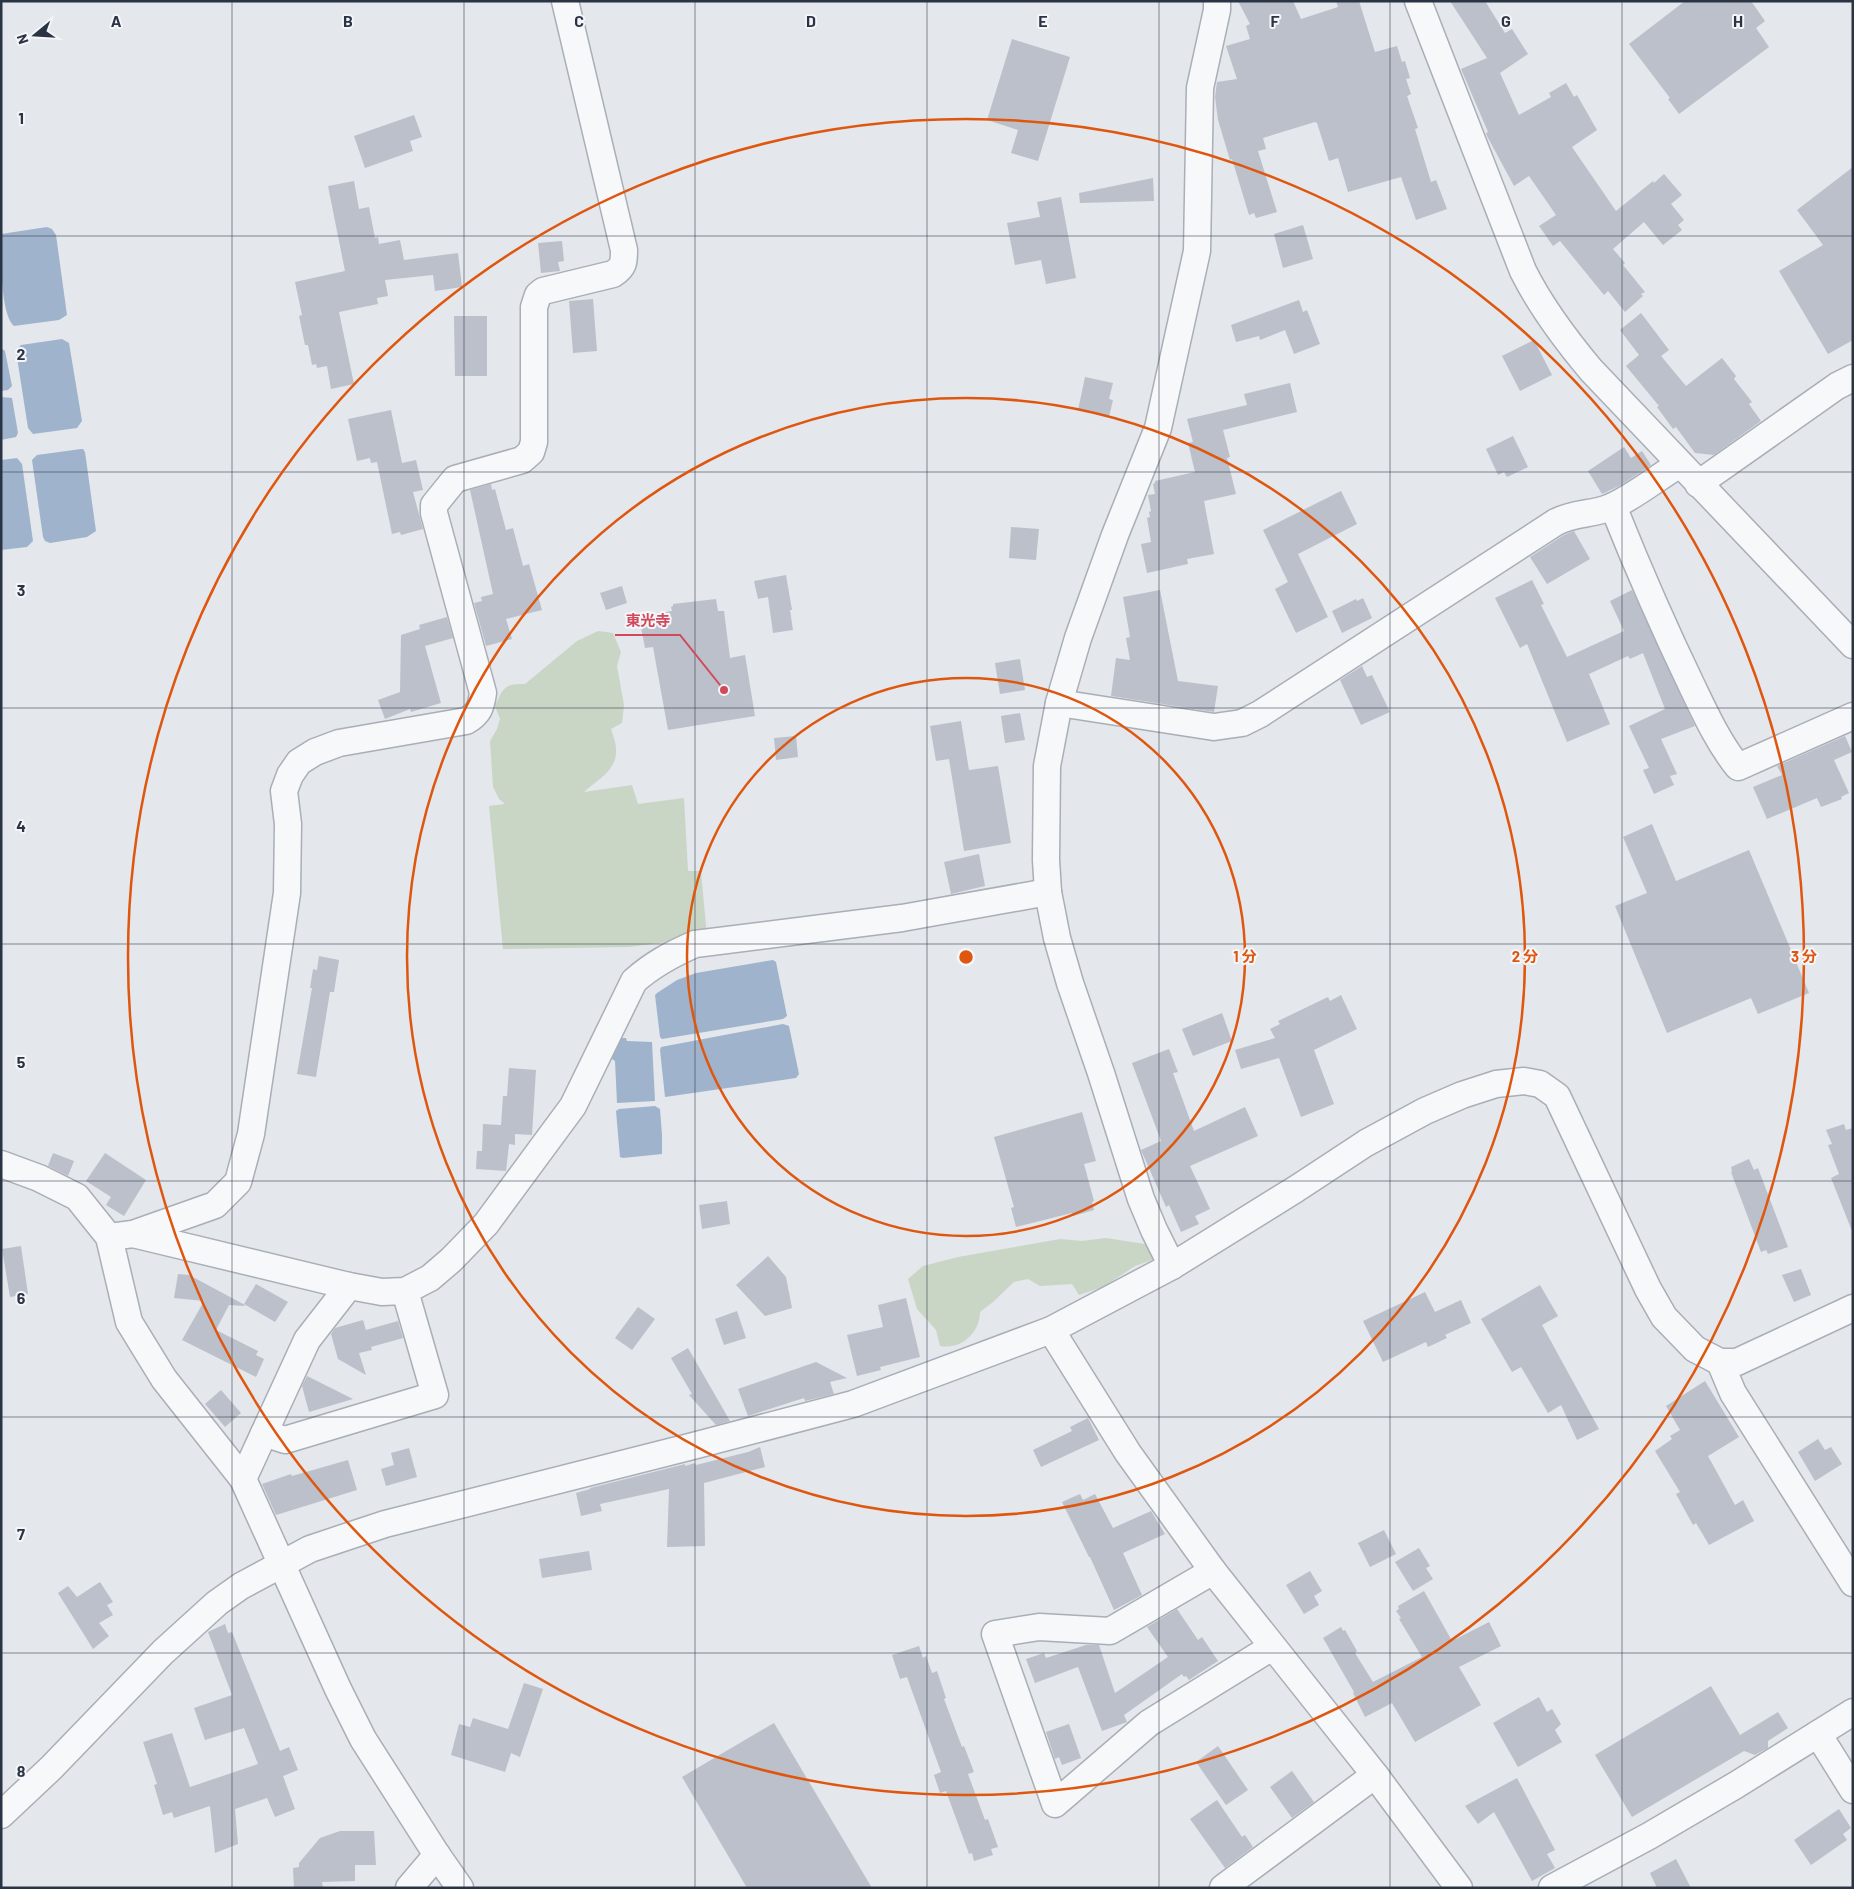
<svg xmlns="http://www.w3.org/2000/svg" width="1854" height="1889" viewBox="0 0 1854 1889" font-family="Barlow,'Noto Sans JP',sans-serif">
<rect width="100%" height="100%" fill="#e4e7ec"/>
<g fill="#c9d6c5">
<path d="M 598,631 L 613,633 L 621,652 L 617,666 L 624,705 L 622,723 L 611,729 C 613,735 616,743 616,749 C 618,770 597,780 584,792 L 632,785 L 638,804 L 684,798 L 688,871 L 701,871 L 707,937 L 629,947 L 503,949 L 489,806 L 505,804 L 499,799 L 493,787 L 490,741 L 497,729 L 500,719 L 495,706 C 503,688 505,683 525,684 L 577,641 Z"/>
<path d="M 1106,1238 L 1145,1244 L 1153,1250 L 1152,1260 L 1135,1266 L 1103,1287 L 1079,1295 L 1072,1284 L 1040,1286 L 1028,1279 L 1014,1282 L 993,1302 L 980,1312 C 980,1332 962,1350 940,1346 L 936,1330 L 917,1309 L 908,1279 L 923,1266 L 958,1257 L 1060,1239 L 1082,1241 Z"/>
</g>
<g fill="#9fb4cc">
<path d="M 47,227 L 52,229 L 56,235 L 67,315 L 59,320 L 14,326 C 0,314 1,255 1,234 Z"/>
<polygon points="62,339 69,343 82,421 77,428 33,434 28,428 16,351 21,345"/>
<polygon points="1,348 5,351 12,386 8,390 1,391"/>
<polygon points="1,397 12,398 18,433 16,437 1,440"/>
<polygon points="81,449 83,449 85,452 96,531 87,537 50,543 45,541 43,537 32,460 37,455"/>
<polygon points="17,458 22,464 33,541 27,547 1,550 1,460"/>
<polygon points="773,960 776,962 787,1016 783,1019 662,1039 660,1037 655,995 657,993 677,980 696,973"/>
<polygon points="783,1024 789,1026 799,1074 796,1078 665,1097 660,1050 661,1047"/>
<polygon points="616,1038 626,1038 627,1041 652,1042 655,1101 617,1103 615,1061 612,1059"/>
<polygon points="655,1106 660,1109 662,1135 662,1154 623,1158 620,1157 616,1111 619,1109"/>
</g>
<g fill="#bbc0ca">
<polygon points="1238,1 1293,1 1301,19 1338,7 1336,1 1359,1 1375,52 1397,46 1402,62 1405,61 1410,78 1406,79 1411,94 1407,96 1418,128 1415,129 1431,182 1436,180 1447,209 1416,220 1401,177 1348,192 1338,158 1329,161 1317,123 1315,122 1263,138 1266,149 1258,151 1277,212 1256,218 1254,213 1249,215 1232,159 1230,160 1218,120 1215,97 1217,82 1237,79 1226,46 1250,39 1246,26 1250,24"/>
<polygon points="1450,1 1485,1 1505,33 1512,29 1528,54 1500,73 1519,115 1551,97 1549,93 1566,83 1574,97 1577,95 1597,130 1572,147 1616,211 1653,181 1654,183 1664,174 1682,195 1671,204 1684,220 1678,225 1682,230 1663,245 1644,222 1613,249 1625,263 1623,265 1645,292 1641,294 1643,296 1625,312 1608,291 1604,295 1560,241 1553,246 1539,226 1556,215 1529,176 1514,186 1487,136 1486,133 1488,132 1461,69 1487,58"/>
<polygon points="1685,1 1751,1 1765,21 1756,28 1769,47 1679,114 1668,99 1670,98 1629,44"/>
<polygon points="1012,39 1070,57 1038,161 1011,153 1018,130 987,120"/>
<polygon points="414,115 422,137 410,141 413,151 365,168 354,136"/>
<polygon points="1853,167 1853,340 1828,354 1779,271 1823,245 1797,210"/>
<polygon points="1153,178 1154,201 1080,203 1079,193"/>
<polygon points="354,181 359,209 369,207 375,238 378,237 379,244 400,240 404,260 458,253 462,287 435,291 433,275 385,280 388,296 377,298 378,304 339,312 354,384 331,389 327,366 317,368 316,364 312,365 308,345 305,345 299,316 302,315 295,282 345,271 328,186"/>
<polygon points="1061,197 1076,278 1046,284 1041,260 1015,265 1007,223 1040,217 1037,202"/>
<polygon points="1303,225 1313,259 1283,268 1274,234"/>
<polygon points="562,241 564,261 558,262 560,271 541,273 538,243"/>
<polygon points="593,299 597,351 573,353 569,301"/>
<polygon points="1299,300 1303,312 1307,310 1320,344 1294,354 1285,330 1260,340 1259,336 1236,342 1231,325"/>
<polygon points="1641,313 1669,350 1661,356 1686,386 1722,358 1736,376 1734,379 1752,402 1749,404 1761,421 1714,455 1695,453 1676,427 1673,429 1657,407 1659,406 1626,366 1639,355 1620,330"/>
<polygon points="454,316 487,316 487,376 455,376"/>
<polygon points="1534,340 1552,375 1520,391 1502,356"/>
<polygon points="1085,377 1113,383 1109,399 1113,400 1109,417 1078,410"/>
<polygon points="1290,383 1297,412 1223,430 1230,457 1227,458 1236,494 1204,501 1214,554 1187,559 1188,564 1147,573 1141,544 1151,542 1147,518 1150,517 1149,512 1151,511 1148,495 1155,494 1153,484 1155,483 1155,481 1195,472 1188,443 1193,442 1187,419 1247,405 1244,394"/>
<polygon points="391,410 402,463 416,460 423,490 413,492 423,529 401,535 400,532 392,534 377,462 371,463 370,458 357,461 348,419"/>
<polygon points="1513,436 1528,467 1507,477 1504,472 1498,475 1486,449"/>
<polygon points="1624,447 1631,458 1642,451 1651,465 1621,485 1602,494 1588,471"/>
<polygon points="491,484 492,490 495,489 506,530 513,528 523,566 529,564 542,610 506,619 512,639 486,646 474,603 482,601 481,597 493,594 470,490"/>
<polygon points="1341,491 1357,524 1298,554 1328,617 1296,633 1275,589 1288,582 1263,530"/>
<polygon points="1011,527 1039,529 1036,560 1009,558"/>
<polygon points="1574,531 1590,559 1547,584 1530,557 1564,535"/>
<polygon points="786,575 792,610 790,610 793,630 773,633 768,597 758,599 754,581"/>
<polygon points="1532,580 1544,604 1541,605 1567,657 1624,631 1610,601 1632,590 1695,726 1661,739 1677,774 1670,776 1674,785 1654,794 1643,770 1649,768 1629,726 1665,709 1643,653 1630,659 1628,656 1589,674 1610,724 1567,742 1527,644 1520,648 1495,598"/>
<polygon points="622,586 627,603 606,610 600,593"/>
<polygon points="1160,590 1178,681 1218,686 1214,712 1111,696 1116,658 1130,660 1126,638 1130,637 1123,597"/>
<polygon points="1363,598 1372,618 1342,633 1332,611 1356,599 1357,601"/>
<polygon points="716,599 718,611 724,611 730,658 745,655 755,716 668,730 653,647 645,648 640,622 667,617 666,612 672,611 671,607 673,606 673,604"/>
<polygon points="447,617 453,638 425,646 441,703 411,712 410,709 385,719 378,700 400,692 401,635 420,629 419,625"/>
<polygon points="1020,659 1025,690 1000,694 995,663"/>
<polygon points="1362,666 1367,677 1372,675 1390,712 1361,725 1340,680"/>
<polygon points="1020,713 1025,740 1005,743 1001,716"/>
<polygon points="961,721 969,770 998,766 1011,843 964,851 949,759 936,761 930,726"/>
<polygon points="796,736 798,757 776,760 774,738"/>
<polygon points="1845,736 1852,752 1834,760 1849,793 1841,797 1842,799 1821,807 1817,798 1767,819 1753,787 1782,775 1777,766"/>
<polygon points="1652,824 1676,881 1749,850 1809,993 1758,1014 1751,998 1667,1033 1615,906 1647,893 1623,837"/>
<polygon points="979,854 985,886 951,894 944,862"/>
<polygon points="319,956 339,960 334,992 330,992 316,1077 297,1074 312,988 310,988 313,969 317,970"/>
<polygon points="1341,995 1357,1029 1314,1050 1334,1104 1301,1117 1279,1058 1241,1069 1235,1050 1275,1038 1270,1029 1280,1024 1278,1021 1328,997 1330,1001"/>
<polygon points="1222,1013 1232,1041 1193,1056 1182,1029"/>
<polygon points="1169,1049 1178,1072 1173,1073 1194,1131 1245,1107 1258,1136 1190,1166 1210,1209 1195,1216 1199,1224 1181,1232 1169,1205 1166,1207 1141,1150 1161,1141 1132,1063"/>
<polygon points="509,1068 536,1070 532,1135 515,1134 515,1145 509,1144 506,1171 476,1169 477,1151 482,1151 483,1124 501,1125 503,1096 507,1096"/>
<polygon points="1082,1112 1096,1161 1084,1164 1094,1201 1092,1202 1094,1210 1073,1216 1072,1213 1016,1227 1011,1208 1014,1207 994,1137"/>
<polygon points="1844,1124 1846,1130 1853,1128 1852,1231 1831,1178 1839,1174 1828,1145 1832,1144 1826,1130"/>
<polygon points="53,1153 74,1161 68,1176 48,1166"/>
<polygon points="105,1153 146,1180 124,1216 106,1205 111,1197 86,1181"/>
<polygon points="1749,1159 1754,1170 1758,1168 1788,1247 1768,1254 1766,1250 1761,1252 1731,1172 1732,1171 1731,1167"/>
<polygon points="727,1201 730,1224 702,1229 699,1205"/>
<polygon points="21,1246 28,1294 10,1297 2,1249"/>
<polygon points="768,1256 786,1277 792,1308 765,1316 736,1285"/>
<polygon points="1801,1269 1811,1295 1794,1302 1782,1275"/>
<polygon points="178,1274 189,1275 245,1305 244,1306 229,1305 216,1330 258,1351 256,1355 264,1359 256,1377 182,1340 204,1301 174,1298"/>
<polygon points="256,1284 288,1302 275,1322 244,1304"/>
<polygon points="1540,1285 1558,1316 1542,1325 1599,1429 1577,1440 1561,1405 1548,1413 1521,1367 1512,1372 1481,1319"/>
<polygon points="1425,1292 1435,1312 1461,1300 1471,1323 1445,1335 1447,1338 1428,1347 1426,1342 1383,1362 1363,1321"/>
<polygon points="906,1298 920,1357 880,1367 881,1370 857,1376 847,1335 883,1327 878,1305"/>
<polygon points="638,1307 655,1319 632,1350 615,1338"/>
<polygon points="737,1311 746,1338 724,1345 715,1319"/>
<polygon points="363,1320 366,1330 398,1321 403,1338 371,1347 372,1350 359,1353 366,1375 338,1359 331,1334 335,1328"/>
<polygon points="688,1348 730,1421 716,1425 689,1395 692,1394 671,1358"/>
<polygon points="816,1362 847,1378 830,1382 834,1394 805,1401 804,1398 748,1416 738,1389"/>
<polygon points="307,1376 353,1399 309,1412 302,1386"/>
<polygon points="1705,1381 1739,1437 1708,1456 1735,1505 1743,1500 1754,1521 1709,1545 1696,1523 1693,1525 1676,1494 1680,1492 1655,1451 1672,1439 1670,1436 1680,1430 1666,1406"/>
<polygon points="221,1390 241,1413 225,1427 205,1404"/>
<polygon points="1088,1418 1099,1440 1041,1467 1033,1450 1072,1431 1070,1427"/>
<polygon points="1818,1439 1825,1450 1831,1447 1842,1464 1815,1481 1798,1452"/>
<polygon points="760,1447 765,1467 704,1483 705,1546 667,1547 669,1489 600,1504 602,1511 581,1516 576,1493 590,1489 590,1488 685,1464 685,1466 695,1463 696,1465 748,1452"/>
<polygon points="409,1448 417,1477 386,1486 381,1469 394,1465 391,1453"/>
<polygon points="348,1460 357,1490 276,1515 262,1484 291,1474 292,1476"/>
<polygon points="1080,1494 1083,1500 1095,1494 1113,1528 1151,1511 1165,1534 1123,1553 1142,1595 1114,1610 1090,1557 1089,1557 1062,1502"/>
<polygon points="1384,1530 1396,1554 1370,1567 1358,1543"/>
<polygon points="1419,1548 1430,1566 1426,1568 1433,1579 1413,1591 1395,1562"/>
<polygon points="589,1551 592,1570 542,1578 539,1559"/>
<polygon points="1310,1571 1322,1591 1314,1596 1319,1605 1304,1614 1286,1585"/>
<polygon points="100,1582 113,1602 107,1605 113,1615 99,1623 109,1636 93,1649 58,1593 68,1586 77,1597"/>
<polygon points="1424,1591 1452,1641 1489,1622 1501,1646 1459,1667 1481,1705 1415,1742 1392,1703 1365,1717 1353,1693 1354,1692 1323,1638 1341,1627 1343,1631 1345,1630 1357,1651 1355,1653 1373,1682 1422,1657 1399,1619 1401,1618 1396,1611 1399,1609 1398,1606"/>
<polygon points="1177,1609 1198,1640 1202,1637 1218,1661 1189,1680 1186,1676 1184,1677 1182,1674 1124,1715 1127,1722 1102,1731 1078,1667 1035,1683 1026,1659 1044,1653 1046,1658 1086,1645 1099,1645 1115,1693 1168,1657 1147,1627"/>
<polygon points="225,1624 228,1633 232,1632 280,1751 289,1747 298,1770 283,1776 295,1809 275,1817 267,1798 235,1809 238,1844 215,1853 210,1806 174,1818 172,1812 163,1815 154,1785 157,1784 143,1742 172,1733 190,1787 258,1764 244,1728 205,1740 194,1708 232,1695 208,1632"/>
<polygon points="919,1646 923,1658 926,1656 932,1673 937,1671 946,1698 944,1699 962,1747 964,1746 974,1772 968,1774 985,1820 988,1819 998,1847 991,1849 993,1855 974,1861 972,1853 969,1854 946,1791 940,1793 934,1775 941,1772 907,1677 900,1679 892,1655"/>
<polygon points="524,1683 543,1689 520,1757 511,1753 505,1772 451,1755 459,1724 470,1727 473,1718 508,1729"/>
<polygon points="1711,1686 1740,1735 1778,1712 1788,1728 1768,1741 1768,1748 1755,1755 1744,1751 1632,1817 1595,1755"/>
<polygon points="1539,1697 1547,1712 1552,1709 1561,1724 1555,1730 1562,1742 1518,1767 1493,1723"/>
<polygon points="774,1723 872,1888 747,1888 682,1777"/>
<polygon points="1069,1724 1081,1758 1062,1765 1059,1757 1055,1759 1046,1732"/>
<polygon points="1218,1746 1248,1790 1226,1805 1196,1762"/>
<polygon points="1292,1771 1314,1802 1292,1818 1270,1787"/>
<polygon points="1517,1778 1555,1850 1547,1854 1555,1868 1532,1881 1494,1812 1478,1824 1465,1806"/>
<polygon points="1217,1800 1242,1837 1245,1835 1253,1847 1225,1868 1190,1819"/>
<polygon points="1839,1809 1851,1828 1843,1834 1847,1840 1811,1865 1794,1840"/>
<polygon points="340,1831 374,1831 376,1865 355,1865 355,1881 322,1882 323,1888 294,1888 293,1868 299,1867 299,1863 320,1838"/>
<polygon points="1676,1859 1691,1888 1657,1888 1650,1873"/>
</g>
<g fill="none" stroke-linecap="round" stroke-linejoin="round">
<g stroke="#a9aeb7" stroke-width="29">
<g id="minor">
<path d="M 1418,1 L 1523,271 C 1541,307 1565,339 1591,370 L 1853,645"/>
<polyline points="1698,484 1837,386 1853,378"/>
<path d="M 1613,506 C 1637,566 1663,626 1691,684 C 1705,713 1718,742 1738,767 L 1853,716"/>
<path d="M 1059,703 L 1214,727 L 1242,723 L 1260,714 L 1556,522 C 1576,512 1592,515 1611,507 C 1635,496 1658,477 1680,464"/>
<polyline points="1,1164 39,1178 77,1197 109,1237 129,1322 164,1379 243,1479 338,1689 363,1739 437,1855 460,1888"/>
<path d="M 133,1234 L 349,1286 L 382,1292 L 405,1291 L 430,1278 L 451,1260 L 486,1224 L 573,1106 L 634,981 C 653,964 672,954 695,944 L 902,918 L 1048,892"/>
<path d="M 109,1237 L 133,1234 L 215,1205 L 238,1182 L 251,1134 L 287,893 L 288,824 L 284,791 L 290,775 L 299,762 L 315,752 L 339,743 L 466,721 C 479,714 481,707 483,693 L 434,513 L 434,505 L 455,479 L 522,460 L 531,452 L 534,442 L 534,307 L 538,295 L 543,291 L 613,274 C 624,267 624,262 624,250 L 565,1"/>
<polyline points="1172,1266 1154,1230 1141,1199 1101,1073 1070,983 1057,938 1048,892 1046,860 1047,766 1059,703 1078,638 1115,535 1158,428 1197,251 1200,88 1217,10 1217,1"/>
<polyline points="1051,1330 1128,1453 1213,1571 1375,1775 1459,1888"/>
<polyline points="1720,1362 1733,1393 1853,1583"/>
<polyline points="264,1433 285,1440 435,1395 405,1291"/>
<polyline points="243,1479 307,1340 349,1286"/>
<polyline points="1213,1571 1110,1631 1039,1627 995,1634 1055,1804 1149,1723 1272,1647"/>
<polyline points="1818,1734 1853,1790"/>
<polyline points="1,1815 51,1768 163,1652 217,1603 241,1586 310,1549 385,1524 693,1446 853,1404 1051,1330 1172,1266 1296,1189 1366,1143 1425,1111 1462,1095 1496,1084 1524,1081 1540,1084 1557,1096 1648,1289 1664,1317 1695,1349 1720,1362 1737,1362 1853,1308"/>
<polyline points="409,1888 437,1855"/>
<polyline points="1223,1888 1375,1775"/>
<polyline points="1552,1888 1649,1836 1736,1785 1853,1712"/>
</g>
</g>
<use href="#minor" stroke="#f7f8fa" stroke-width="26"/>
</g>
<path fill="none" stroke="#2b3445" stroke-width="1" stroke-opacity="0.55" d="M 232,1 L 232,1888M 464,1 L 464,1888M 695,1 L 695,1888M 927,1 L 927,1888M 1159,1 L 1159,1888M 1390,1 L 1390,1888M 1622,1 L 1622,1888M 1,236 L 1853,236M 1,472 L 1853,472M 1,708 L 1853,708M 1,944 L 1853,944M 1,1181 L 1853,1181M 1,1417 L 1853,1417M 1,1653 L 1853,1653"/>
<g fill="none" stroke="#df570f" stroke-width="2.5">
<circle cx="966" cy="957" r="279"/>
<circle cx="966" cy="957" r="559"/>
<circle cx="966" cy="957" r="838"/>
</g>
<g font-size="16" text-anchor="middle" font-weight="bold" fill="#2b3445" stroke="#f4f6f9" stroke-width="4" stroke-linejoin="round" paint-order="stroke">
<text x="116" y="27">A</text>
<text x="348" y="27">B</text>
<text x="579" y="27">C</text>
<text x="811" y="27">D</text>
<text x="1043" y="27">E</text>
<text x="1275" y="27">F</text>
<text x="1506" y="27">G</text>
<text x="1738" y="27">H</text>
<text x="21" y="124">1</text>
<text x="21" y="360">2</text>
<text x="21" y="596">3</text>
<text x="21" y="832">4</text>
<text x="21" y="1068">5</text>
<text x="21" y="1304">6</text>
<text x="21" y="1540">7</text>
<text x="21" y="1777">8</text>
</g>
<circle cx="966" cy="957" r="8" fill="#df570f" stroke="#f4f6f9" stroke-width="2.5"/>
<g font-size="15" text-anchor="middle" font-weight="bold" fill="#df570f" stroke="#f4f6f9" stroke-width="4" stroke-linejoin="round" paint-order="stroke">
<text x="1245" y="962">1 分</text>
<text x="1525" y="962">2 分</text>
<text x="1804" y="962">3 分</text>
</g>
<path fill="none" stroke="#d1495b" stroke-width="2" d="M724 690L680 635H615"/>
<circle fill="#d1495b" stroke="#f4f6f9" stroke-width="2" cx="724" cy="690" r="5"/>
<g font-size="15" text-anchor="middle" font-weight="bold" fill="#d1495b" stroke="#f4f6f9" stroke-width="4" stroke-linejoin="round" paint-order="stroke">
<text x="648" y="626">東光寺</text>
</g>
<rect width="1854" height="1889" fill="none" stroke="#2b3445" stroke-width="5"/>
<g transform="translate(35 35) rotate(252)" stroke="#f4f6f9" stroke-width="4" paint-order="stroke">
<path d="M0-4L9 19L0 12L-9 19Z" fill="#2b3445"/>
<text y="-8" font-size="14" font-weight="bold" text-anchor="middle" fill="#2b3445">N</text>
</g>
</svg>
